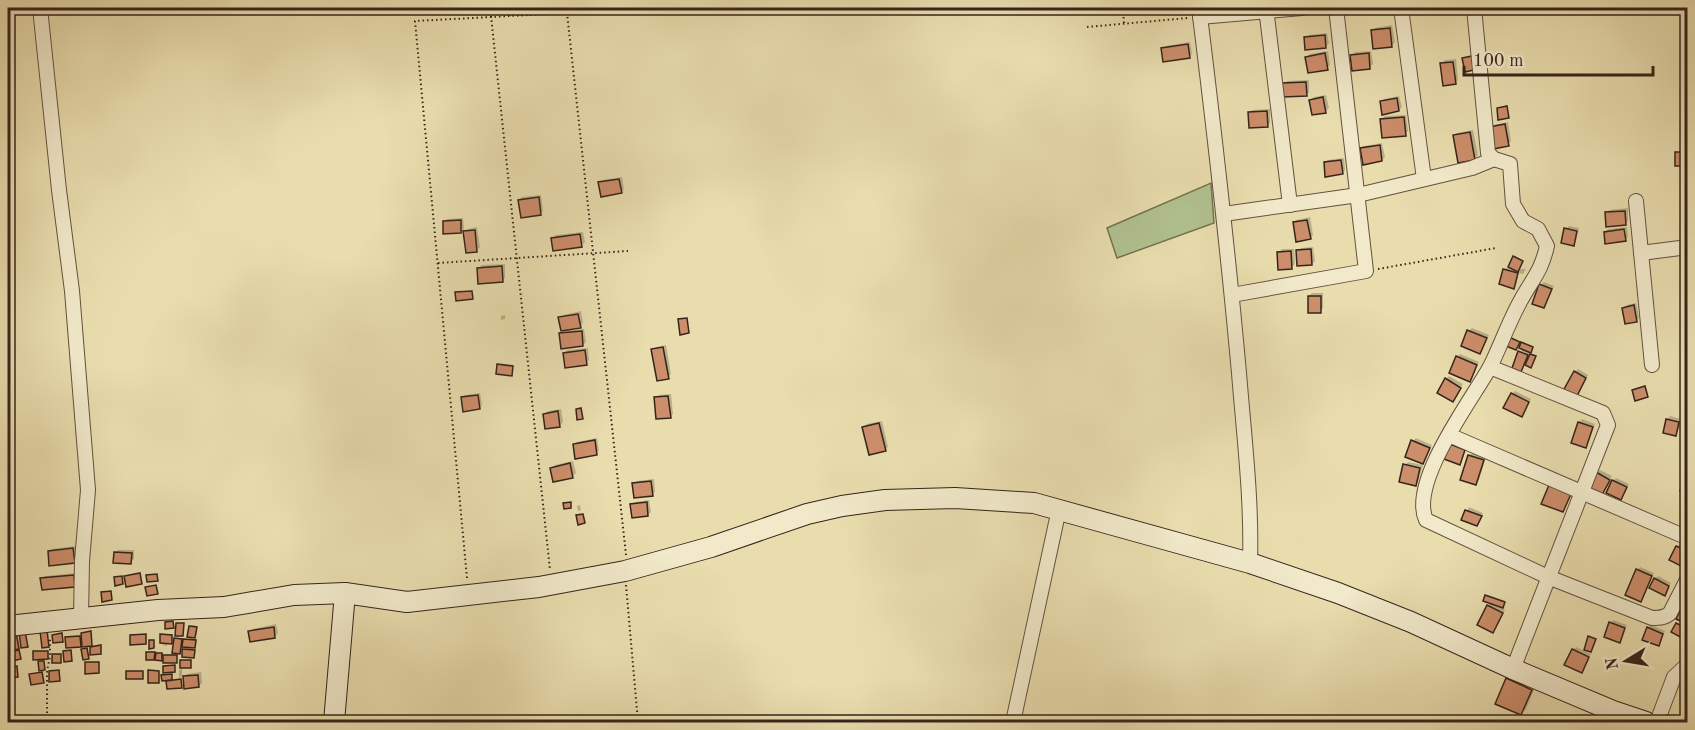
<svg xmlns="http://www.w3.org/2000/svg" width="1695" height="730" viewBox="0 0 1695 730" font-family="'Old Standard TT',serif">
<rect width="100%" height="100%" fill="#e9ddae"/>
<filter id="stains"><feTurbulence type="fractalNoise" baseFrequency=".00333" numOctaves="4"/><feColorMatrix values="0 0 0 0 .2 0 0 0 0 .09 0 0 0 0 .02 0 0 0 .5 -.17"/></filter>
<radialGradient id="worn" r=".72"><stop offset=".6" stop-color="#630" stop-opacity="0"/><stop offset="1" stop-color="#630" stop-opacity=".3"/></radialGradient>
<polygon fill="#b1c28f" stroke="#737354" stroke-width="1.5" points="1211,183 1214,223 1117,258 1107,228"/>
<g fill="#0003">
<polygon points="1392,25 1395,42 1392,45 1372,31 1375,28"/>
<polygon points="1327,33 1329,43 1326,46 1305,38 1309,35"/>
<polygon points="1190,42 1192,54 1189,57 1163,49 1166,46"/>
<polygon points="1328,51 1330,65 1327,68 1307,57 1310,54"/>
<polygon points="1371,51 1373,64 1370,67 1352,55 1355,52"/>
<polygon points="1456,59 1458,80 1455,83 1442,63 1445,60"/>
<polygon points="1309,80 1309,92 1306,95 1284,84 1287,81"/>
<polygon points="1326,95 1329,108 1326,111 1311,100 1314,97"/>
<polygon points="1399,96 1402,107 1399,110 1381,102 1384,99"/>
<polygon points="1270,109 1270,123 1267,126 1249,113 1252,110"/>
<polygon points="1406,115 1408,131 1405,134 1382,119 1385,116"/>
<polygon points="1508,122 1511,141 1508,144 1491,128 1494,125"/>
<polygon points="1473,130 1478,155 1475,158 1459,161 1454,136 1457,133"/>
<polygon points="1382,143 1385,157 1382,160 1361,149 1364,146"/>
<polygon points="1344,158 1345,170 1342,173 1325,163 1328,160"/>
<polygon points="622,177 624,189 621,192 600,183 603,180"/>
<polygon points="541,195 543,211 540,214 519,200 522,197"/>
<polygon points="1628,208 1628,221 1625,224 1606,213 1610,210"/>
<polygon points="1310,217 1313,235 1310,238 1294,223 1297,220"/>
<polygon points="463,218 464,229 461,232 444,222 447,219"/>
<polygon points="1569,226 1579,228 1576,241 1573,244 1566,229"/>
<polygon points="477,227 480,247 477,250 465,232 468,229"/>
<polygon points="1627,227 1628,237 1625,240 1605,232 1608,229"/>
<polygon points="583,232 585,242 582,245 553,238 556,235"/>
<polygon points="1313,247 1315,261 1312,264 1298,251 1301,248"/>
<polygon points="1282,249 1294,249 1295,264 1292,267 1279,252"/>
<polygon points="1515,256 1523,260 1518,269 1526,269 1523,274 1519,273 1516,284 1513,287 1504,269 1509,267"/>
<polygon points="505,264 505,278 502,281 479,268 482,265"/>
<polygon points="1544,282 1554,286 1544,307 1541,285"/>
<polygon points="1312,293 1323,293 1323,308 1320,311 1309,296"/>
<polygon points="1636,303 1639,318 1636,321 1624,308 1627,305"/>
<polygon points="581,311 583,323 580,326 572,328 573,330 584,329 586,342 583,345 561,334 563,332 560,318 563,315"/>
<polygon points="505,315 505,319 501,320 501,316"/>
<polygon points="1472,328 1489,335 1480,352 1469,331"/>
<polygon points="1523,342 1533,346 1527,359 1533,354 1536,355 1531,366 1525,364 1521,370 1520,352 1523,349"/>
<polygon points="666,345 671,374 668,377 653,350 656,347"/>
<polygon points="588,348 589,360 586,363 564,353 567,350"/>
<polygon points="1460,354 1479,362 1469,380 1457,357"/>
<polygon points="1578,369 1588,375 1578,393 1575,372"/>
<polygon points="1449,376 1463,384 1455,397 1446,379"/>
<polygon points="1515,391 1531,399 1522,415 1512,394"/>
<polygon points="480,393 482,405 479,408 462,398 465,395"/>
<polygon points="671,394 673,414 670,417 656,398 659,395"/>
<polygon points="561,409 563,422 560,425 545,414 548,411"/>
<polygon points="1670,416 1681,419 1678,431 1675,434 1667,419"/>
<polygon points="1582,419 1595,424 1588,443 1585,446 1573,442 1579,422"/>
<polygon points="882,421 888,447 885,450 864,427 867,424"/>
<polygon points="597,438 599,450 596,453 574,445 577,442"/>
<polygon points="1416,438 1432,445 1423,463 1413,441"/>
<polygon points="1454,442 1467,447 1459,463 1451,445"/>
<polygon points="1472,453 1486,457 1479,480 1476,483 1469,456"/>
<polygon points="573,461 576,473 573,476 552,468 555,465"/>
<polygon points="1408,462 1423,465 1418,482 1415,485 1405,465"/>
<polygon points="1600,470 1612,476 1602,493 1597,473"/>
<polygon points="1616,478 1629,484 1620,498 1613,481"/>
<polygon points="654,479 655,492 652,495 634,484 637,481"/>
<polygon points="649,500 651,512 648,515 632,505 635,502"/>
<polygon points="580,505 581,510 578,511 577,506"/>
<polygon points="1469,507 1483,513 1477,525 1463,519"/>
<polygon points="1680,544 1688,547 1688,558 1683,565 1677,547"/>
<polygon points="76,546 77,559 74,562 49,552 52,549"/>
<polygon points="118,550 134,550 134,559 131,562 115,553"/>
<polygon points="1640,567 1654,573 1641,600 1637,570"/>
<polygon points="76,573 77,582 74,585 42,579 45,576"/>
<polygon points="1658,576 1671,583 1664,594 1655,579"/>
<polygon points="1488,595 1505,601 1501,608 1505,610 1493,631 1488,606 1492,602"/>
<polygon points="1613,620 1627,625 1619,641 1610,623"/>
<polygon points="276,624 278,633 275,636 250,632 253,629"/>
<polygon points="191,625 197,626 196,635 192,639 197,639 196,646 192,649 195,649 193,657 184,649 187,646 185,639 189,639"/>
<polygon points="1651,625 1665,631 1659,644 1648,628"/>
<polygon points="91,631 92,644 68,647 68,636 82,635 83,632"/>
<polygon points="17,632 21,657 8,660 8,634"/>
<polygon points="163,634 173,634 172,641 168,642 167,646 163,645"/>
<polygon points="1576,647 1591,654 1581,671 1573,650"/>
<polygon points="48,650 49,657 44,658 43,681 31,674 41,672 40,662 44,658 34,652"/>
<polygon points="149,651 163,653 163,658 166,654 177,654 177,661 165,656 161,659 147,659"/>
<polygon points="182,669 182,676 179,679 179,670"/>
<polygon points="201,672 202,683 199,686 184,677 187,674"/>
<polygon points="1512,674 1536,685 1526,709 1521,714 1507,679"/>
</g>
<g fill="#cd8e6b" stroke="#35241a" stroke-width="1.5">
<polygon points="1390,28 1392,47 1373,49 1371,30"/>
<polygon points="1325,35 1326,48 1305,50 1304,37"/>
<polygon points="1188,44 1190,58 1163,62 1161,48"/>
<polygon points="1325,53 1328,70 1308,73 1305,57"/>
<polygon points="1369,53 1370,69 1352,71 1350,55"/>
<polygon points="1472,56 1474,70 1465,72 1462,58"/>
<polygon points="1453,62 1456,84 1443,86 1440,63"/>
<polygon points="1306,82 1307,96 1283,97 1282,83"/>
<polygon points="1323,97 1326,113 1312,115 1309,100"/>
<polygon points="1397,98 1399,111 1382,115 1380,101"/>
<polygon points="1507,106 1509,118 1498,120 1497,108"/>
<polygon points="1267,111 1268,127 1249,128 1248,112"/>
<polygon points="1404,117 1406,136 1382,138 1380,119"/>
<polygon points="1505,124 1509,146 1493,149 1489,127"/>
<polygon points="1470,132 1475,160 1458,163 1453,135"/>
<polygon points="1380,145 1382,161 1363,165 1360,148"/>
<polygon points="1675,152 1683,152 1683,160 1688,160 1688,166 1675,166"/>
<polygon points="1341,160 1343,174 1325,177 1324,162"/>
<polygon points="619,179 622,193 601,197 598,182"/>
<polygon points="539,197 541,215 521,218 518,200"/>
<polygon points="1625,211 1626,225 1606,227 1605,212"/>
<polygon points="461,220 461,233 443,234 443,221"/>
<polygon points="1307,220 1311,239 1296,242 1293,222"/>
<polygon points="1564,228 1577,231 1574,246 1561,243"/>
<polygon points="1624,229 1626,241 1605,244 1604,232"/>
<polygon points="475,230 477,252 466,253 463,231"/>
<polygon points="580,234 582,247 553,251 551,238"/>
<polygon points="1311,249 1312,265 1297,266 1296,250"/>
<polygon points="1291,251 1292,269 1278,270 1277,252"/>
<polygon points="1513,256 1523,261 1518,272 1508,267"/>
<polygon points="502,266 503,282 478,284 477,268"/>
<polygon points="1503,269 1518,273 1514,289 1499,284"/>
<polygon points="1539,284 1552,289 1544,308 1532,304"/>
<polygon points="472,291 473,299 456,301 455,292"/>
<rect x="1308" y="296" width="13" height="17"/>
<polygon points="1634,305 1637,322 1625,324 1622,308"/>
<polygon points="578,314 581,328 561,331 558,317"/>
<polygon points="687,318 689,333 680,335 678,319"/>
<polygon points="1467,330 1487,338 1480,354 1461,346"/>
<polygon points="582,331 583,346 561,349 559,333"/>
<polygon points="1509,337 1520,342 1516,350 1506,346"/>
<polygon points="1521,342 1533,347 1531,353 1519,348"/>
<polygon points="663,347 669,379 657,381 651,349"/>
<polygon points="585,350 587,365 565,368 563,353"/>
<polygon points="1518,351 1528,355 1521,372 1512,368"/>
<polygon points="1530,354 1536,356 1531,368 1525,365"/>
<polygon points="1456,356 1477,365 1470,382 1449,373"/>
<polygon points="497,364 513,366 512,376 496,374"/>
<polygon points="1574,371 1586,378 1576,398 1563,391"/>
<polygon points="1445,378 1461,388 1453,402 1437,393"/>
<polygon points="1645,386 1648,397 1635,401 1632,390"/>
<polygon points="1511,393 1529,402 1522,417 1503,408"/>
<polygon points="478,395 480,409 463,412 461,397"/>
<polygon points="668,396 671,418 656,419 654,397"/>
<polygon points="581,408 583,419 577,420 576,409"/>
<polygon points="558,411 560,427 545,429 543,414"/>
<polygon points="1666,419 1679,422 1676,436 1663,433"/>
<polygon points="1578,422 1593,427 1586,448 1571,443"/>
<polygon points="879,423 886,451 869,455 862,427"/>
<polygon points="595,440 597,455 575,459 573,444"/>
<polygon points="1411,440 1430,448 1423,464 1405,457"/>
<polygon points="1450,444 1465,450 1460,465 1444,459"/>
<polygon points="1468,455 1484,460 1476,485 1460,480"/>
<polygon points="570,463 573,478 553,482 550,468"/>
<polygon points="1403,464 1420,468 1416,486 1399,482"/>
<polygon points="1686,471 1688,472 1688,494 1680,491"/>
<polygon points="1596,472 1610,480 1602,495 1588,487"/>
<polygon points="1612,480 1627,487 1621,500 1606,493"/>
<polygon points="651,481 653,496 634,498 632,483"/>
<polygon points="1549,485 1571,494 1563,512 1541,504"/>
<polygon points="571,502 571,508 564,509 563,503"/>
<polygon points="647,502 648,516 632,518 630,504"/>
<polygon points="1465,510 1482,516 1477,526 1461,520"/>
<polygon points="583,514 585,523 578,525 576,515"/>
<polygon points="1676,546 1688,551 1683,567 1669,560"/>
<polygon points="73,548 75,563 49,566 48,551"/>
<polygon points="114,552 132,553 131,564 113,563"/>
<polygon points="1636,569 1652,576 1641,602 1625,595"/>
<polygon points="140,573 142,584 126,587 124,576"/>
<polygon points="157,574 158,581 147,582 146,575"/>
<polygon points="74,575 75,587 42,590 40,578"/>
<polygon points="122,576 123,584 115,586 114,577"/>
<polygon points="1654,578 1669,586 1665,596 1649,588"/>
<polygon points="156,585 158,594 147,596 145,587"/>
<polygon points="111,591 112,600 102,602 101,592"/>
<polygon points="1485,595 1505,602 1503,608 1483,601"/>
<polygon points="1487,605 1503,613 1493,633 1477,625"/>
<polygon points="1680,611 1688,614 1688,624 1676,619"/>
<polygon points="173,621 174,628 165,629 165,622"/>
<polygon points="1609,622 1625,628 1620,643 1604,637"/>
<polygon points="176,623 184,623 183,636 175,636"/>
<polygon points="1676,623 1688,629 1686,640 1671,632"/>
<polygon points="189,626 197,627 195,638 187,637"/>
<polygon points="274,627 275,638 250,642 248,631"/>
<polygon points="1647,627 1663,634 1659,646 1642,640"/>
<polygon points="47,630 49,647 42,648 40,631"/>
<polygon points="25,631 28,647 21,648 19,632"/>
<polygon points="91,631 92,646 82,647 81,633"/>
<polygon points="16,632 19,649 10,651 8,634"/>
<polygon points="62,633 63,642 53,643 52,635"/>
<polygon points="146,634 146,644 130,645 130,635"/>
<polygon points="160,634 172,635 172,644 160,643"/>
<polygon points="80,636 81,647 66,648 65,637"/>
<polygon points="1588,636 1596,639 1591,652 1584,650"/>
<polygon points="174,638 182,639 180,654 172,653"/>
<polygon points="183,639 196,640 195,648 182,647"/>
<polygon points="149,640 154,640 154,648 149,649"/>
<polygon points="101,645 101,654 90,655 90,647"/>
<polygon points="87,648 89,659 83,660 81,649"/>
<polygon points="182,649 195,650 194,658 182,657"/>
<polygon points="1572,649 1589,657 1582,673 1564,665"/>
<polygon points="19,650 21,659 8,662 8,652"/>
<polygon points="71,650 72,661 64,662 63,651"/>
<polygon points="33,651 48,651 48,659 33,660"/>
<polygon points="146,652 155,652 154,660 146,660"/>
<polygon points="156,653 162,653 162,661 155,660"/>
<rect x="52" y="654" width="9" height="9"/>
<rect x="163" y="655" width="14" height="8"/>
<rect x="180" y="660" width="11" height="8"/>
<polygon points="38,661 44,661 45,670 39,671"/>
<polygon points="85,662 99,662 99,673 85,674"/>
<polygon points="175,665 175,672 163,673 163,666"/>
<polygon points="17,666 18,677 8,678 8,667"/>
<polygon points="59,670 60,681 49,682 49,671"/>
<polygon points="148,670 159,671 159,683 148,683"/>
<rect x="126" y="671" width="17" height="8"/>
<polygon points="42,672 44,683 31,685 29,674"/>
<polygon points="172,674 172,680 162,681 161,675"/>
<polygon points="198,675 199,687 184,689 183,676"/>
<polygon points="1506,678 1532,690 1521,715 1495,704"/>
<polygon points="181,679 182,688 167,689 166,681"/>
</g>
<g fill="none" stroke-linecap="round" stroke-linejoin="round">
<g stroke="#62523f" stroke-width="16">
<g id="street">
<polyline points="40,8 59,190 72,291 88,490 82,561 81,617"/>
<path d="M 1199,8 C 1214,129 1228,251 1239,373 C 1244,436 1252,500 1250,563"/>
<polyline points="1266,8 1290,205"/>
<polyline points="1401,8 1424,179"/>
<path d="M 1474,8 L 1488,153 L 1494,159 L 1510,164 L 1513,204 L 1523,221 L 1538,229 L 1547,246 C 1541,272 1533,278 1521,300 C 1509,321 1501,345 1490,367 C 1471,401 1409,482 1426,520 L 1548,577 L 1652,618 C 1659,618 1665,618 1670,613 L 1688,578"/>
<polyline points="1200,17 1302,8"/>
<polyline points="1636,201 1652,365"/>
<polyline points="1224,214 1358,195 1472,168 1494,159"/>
<polyline points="1641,253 1688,247"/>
<polyline points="1232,295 1366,271 1336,8"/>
<polyline points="1490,367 1603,413 1608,425 1513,669"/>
<polyline points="1449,435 1688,538"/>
<polyline points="1013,722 1059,509"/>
<polyline points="1657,722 1674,677 1688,664"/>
</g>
</g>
<g stroke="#35241a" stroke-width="22">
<g id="secondary">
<polyline points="8,626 158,610 224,607 294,595 345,593 407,602 539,587 625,571 711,547 807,514 842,506 885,500 955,498 1034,503 1250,563 1338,593 1411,622 1513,669 1613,711 1646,722"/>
<polyline points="334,722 345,593"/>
</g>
</g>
<g stroke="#35241a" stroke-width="2" stroke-dasharray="1.5 3" stroke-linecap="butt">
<polyline points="1123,8 1124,23"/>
<polyline points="491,16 550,570"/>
<polyline points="1087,27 1188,18"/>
<polyline points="438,263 628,251"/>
<polyline points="1378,269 1496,248"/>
<polyline points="467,578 415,21 567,13 626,555"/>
<polyline points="626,585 638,722"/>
<polyline points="47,722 47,671 50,656 50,639"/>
<polyline points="1233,722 1233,721"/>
</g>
<use href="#street" stroke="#f1e9ca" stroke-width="14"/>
<use href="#secondary" stroke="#f1e9ca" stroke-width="20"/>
</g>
<rect width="1695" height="730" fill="none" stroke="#e9ddae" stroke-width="30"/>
<rect x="9" y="9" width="1677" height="712" fill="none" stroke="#35241a" stroke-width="3"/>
<rect x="15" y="15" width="1665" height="700" fill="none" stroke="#35241a" stroke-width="1.5"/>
<g transform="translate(1626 661) rotate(259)" stroke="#f1e9ca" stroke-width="4.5" paint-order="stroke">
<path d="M0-4.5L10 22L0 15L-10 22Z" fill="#35241a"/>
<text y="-9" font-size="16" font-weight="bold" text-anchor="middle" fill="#35241a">N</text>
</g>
<path d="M1464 66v9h189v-9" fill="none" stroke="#35241a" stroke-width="3"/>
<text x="1473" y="66" font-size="18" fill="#35241a" stroke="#f1e9ca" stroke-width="4.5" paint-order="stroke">100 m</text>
<rect width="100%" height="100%" filter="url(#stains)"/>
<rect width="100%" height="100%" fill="url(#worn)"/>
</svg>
